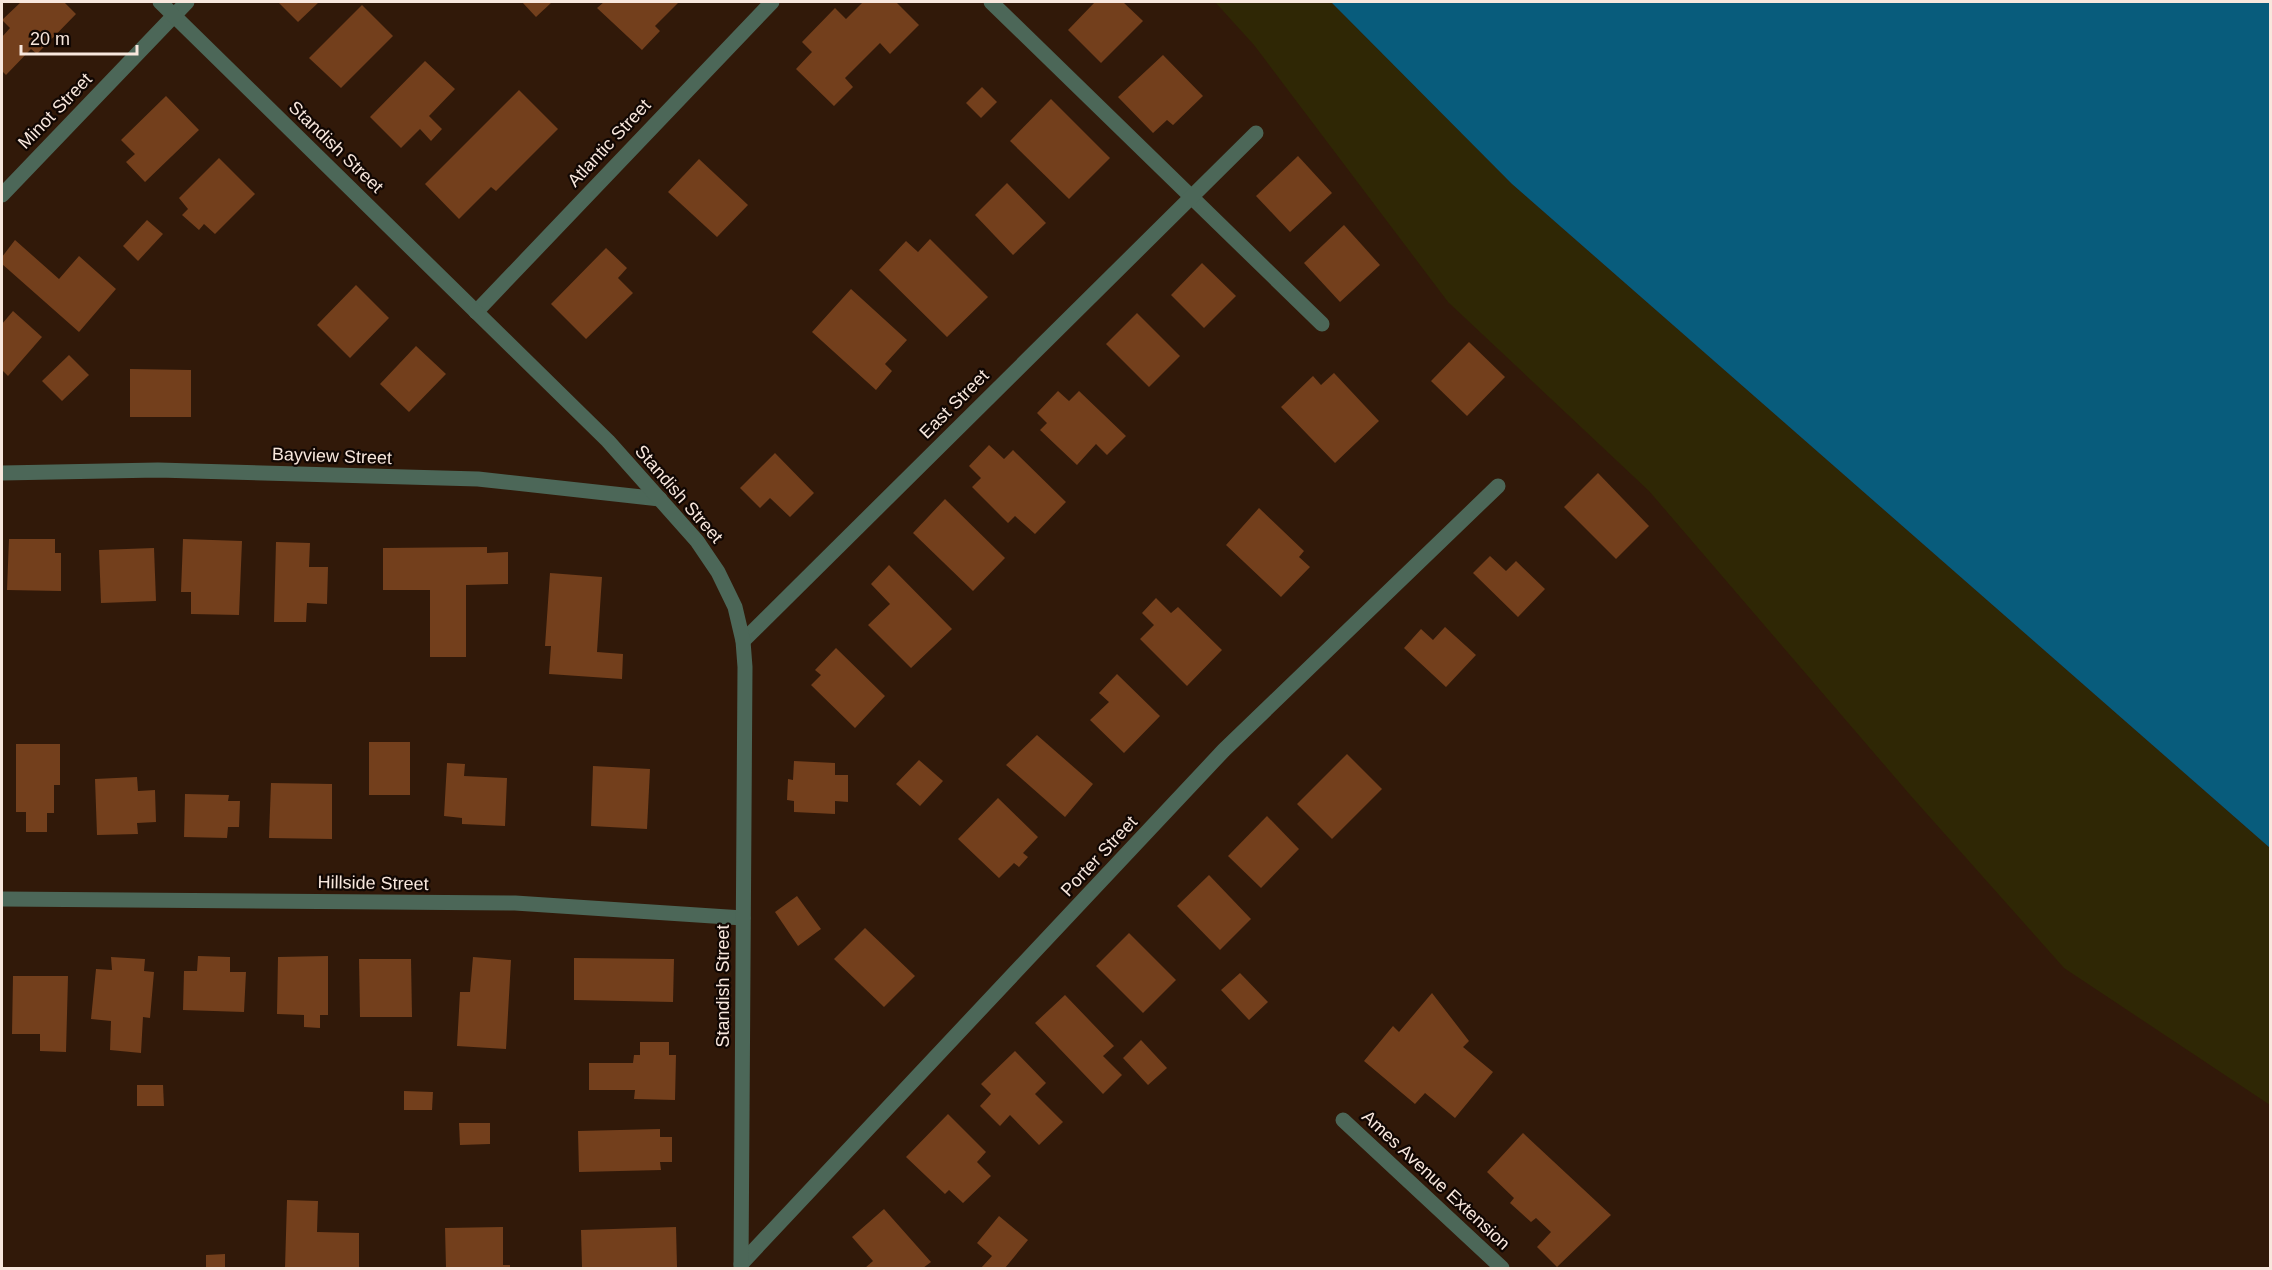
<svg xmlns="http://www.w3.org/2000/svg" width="2272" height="1270" viewBox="0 0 2272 1270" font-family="Arial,sans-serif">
<rect width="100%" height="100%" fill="#311909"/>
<polygon fill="#2f2705" points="1215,2 1331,2 1512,184 2270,848 2270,1105 2064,968 1911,796 1649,491 1448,302 1254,45"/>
<polygon fill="#085c7c" points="1331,2 2270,2 2270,848 1512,184"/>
<g fill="#733f1c">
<polygon points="21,2 64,2 76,14 37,54 31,49 6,75 2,71 2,37 10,28 2,20"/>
<polygon points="278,2 319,2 298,22"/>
<polygon points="522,2 552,2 536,17"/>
<polygon points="604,2 679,2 655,26 660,31 642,50 597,8"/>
<polygon points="863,2 896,2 919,25 890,54 880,43 845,78 853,87 834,106 796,69 812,52 802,42 835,8 846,19"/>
<polygon points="1095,2 1123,2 1143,21 1101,63 1068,30"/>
<polygon points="362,5 393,36 341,88 309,58"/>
<polygon points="1163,55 1203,96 1173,125 1167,120 1153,133 1118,97"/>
<polygon points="425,61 455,89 429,116 442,129 431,141 420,129 401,148 370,117"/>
<polygon points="982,87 997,102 981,118 966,103"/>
<polygon points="519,90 558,129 496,191 491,187 459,219 425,184"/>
<polygon points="166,96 199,130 145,182 126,162 135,154 121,140"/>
<polygon points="1051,99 1110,158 1069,199 1010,141"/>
<polygon points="1298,156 1332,193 1290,232 1256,196"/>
<polygon points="219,158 255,194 215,234 204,224 199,230 182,215 188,209 179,198"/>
<polygon points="699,159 748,205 717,237 668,192"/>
<polygon points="1007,183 1046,223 1013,255 975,215"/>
<polygon points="147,220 163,234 138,261 123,246"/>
<polygon points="1344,225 1380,265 1340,302 1304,263"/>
<polygon points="930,239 988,297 947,337 879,270 906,241 918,252"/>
<polygon points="15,240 59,279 79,256 116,289 79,332 2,264 2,257"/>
<polygon points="606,248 627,268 618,278 633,293 586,339 551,304"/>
<polygon points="1202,263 1236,296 1204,328 1171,295"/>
<polygon points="356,285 389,318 350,358 317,325"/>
<polygon points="851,289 907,340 885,364 892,371 876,390 812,332"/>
<polygon points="13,311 42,337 8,376 2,370 2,324"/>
<polygon points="1137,313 1180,356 1149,387 1106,344"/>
<polygon points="1469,342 1505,377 1467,416 1431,381"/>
<polygon points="416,346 446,374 409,412 380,384"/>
<polygon points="69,355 89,375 62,401 42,381"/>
<polygon points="130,369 191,370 191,417 130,417"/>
<polygon points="1334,373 1379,421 1335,463 1281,407 1313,376 1321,385"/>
<polygon points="1058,391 1069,401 1079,391 1126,436 1107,455 1096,444 1077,465 1040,430 1047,423 1037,413"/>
<polygon points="989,445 1004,459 1013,450 1066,502 1035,534 1015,516 1008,523 972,487 981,478 969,466"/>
<polygon points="775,453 814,493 790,517 770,498 760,508 740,488"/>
<polygon points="1598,473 1649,526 1616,559 1564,507"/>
<polygon points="945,499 1005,558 973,591 913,533"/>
<polygon points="1259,508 1304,551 1299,557 1310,567 1281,597 1226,545"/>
<polygon points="9,539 55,539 55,553 61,553 61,591 7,590"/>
<polygon points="183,539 242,541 239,615 191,614 191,592 181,592"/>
<polygon points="276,542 310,543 309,567 328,567 327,604 307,603 306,622 274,622"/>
<polygon points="487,547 487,553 508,552 508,584 466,585 466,657 430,657 430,590 383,590 383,548"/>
<polygon points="154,548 156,601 101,603 99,550"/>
<polygon points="1490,556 1506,571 1516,561 1545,589 1518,617 1473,573"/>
<polygon points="889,565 952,629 911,668 868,625 890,604 871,584"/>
<polygon points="550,573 602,577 597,652 623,654 622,679 549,674 551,646 545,646"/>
<polygon points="1156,598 1171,613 1178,607 1222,650 1187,686 1140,639 1154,625 1142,613"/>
<polygon points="1445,627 1476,655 1446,687 1404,648 1421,629 1433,640"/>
<polygon points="836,648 885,696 855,728 811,685 821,675 815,670"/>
<polygon points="1117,674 1160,716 1124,753 1090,720 1109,702 1099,693"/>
<polygon points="1037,735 1093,784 1065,817 1006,765"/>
<rect x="369" y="742" width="41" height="53"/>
<polygon points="16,744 60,744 60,785 54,785 54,813 47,813 47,832 26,832 26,812 16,812"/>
<polygon points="1347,754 1382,789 1332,839 1297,804"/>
<polygon points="919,760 943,781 920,806 896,784"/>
<polygon points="794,761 835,763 835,775 848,775 848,802 835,801 835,814 794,812 794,801 787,800 788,779 793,780"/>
<polygon points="447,763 465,764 464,776 507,778 505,826 462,824 462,818 444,816"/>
<polygon points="593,766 650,769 647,829 591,826"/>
<polygon points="137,777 138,791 155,790 156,822 137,823 138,834 97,835 95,779"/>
<polygon points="271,783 332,784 332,839 269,838"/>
<polygon points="185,794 229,795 228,801 240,801 239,827 228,827 227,838 184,837"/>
<polygon points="998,798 1038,837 1023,853 1028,857 1019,867 1014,863 999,878 958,839"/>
<polygon points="1267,816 1299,849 1261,888 1228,856"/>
<polygon points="1209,875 1251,919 1220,950 1177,906"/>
<polygon points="797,896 821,929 798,946 775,912"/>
<polygon points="865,928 915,976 884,1007 834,959"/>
<polygon points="1129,933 1176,980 1143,1013 1096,966"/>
<polygon points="198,956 230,957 230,972 246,972 244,1012 183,1010 184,971 197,971"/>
<polygon points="328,956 328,1015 320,1015 320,1028 304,1027 304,1015 277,1014 278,957"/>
<polygon points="111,957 145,959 144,971 154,972 150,1018 143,1017 141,1053 110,1050 111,1021 91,1019 96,969 112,970"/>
<polygon points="473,957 511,960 506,1049 457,1046 460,992 470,992"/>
<polygon points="574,958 674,959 673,1002 574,1000"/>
<polygon points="359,959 411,959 412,1017 360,1017"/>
<polygon points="1240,973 1268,1002 1249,1020 1221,990"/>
<polygon points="13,976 68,976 66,1052 40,1051 40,1034 12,1034"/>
<polygon points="1432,993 1469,1041 1463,1047 1493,1072 1455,1118 1425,1093 1415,1104 1364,1061 1393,1026 1399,1032"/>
<polygon points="1065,995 1114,1046 1103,1056 1122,1075 1103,1094 1035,1023"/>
<polygon points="1141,1040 1167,1068 1148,1085 1123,1058"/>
<polygon points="640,1042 669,1042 669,1055 676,1055 675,1100 634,1099 635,1090 589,1090 589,1063 633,1063 634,1055 640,1055"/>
<polygon points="1015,1051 1046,1083 1035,1094 1063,1122 1039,1145 1010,1115 1000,1126 980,1106 991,1094 981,1084"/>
<polygon points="137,1085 163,1085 164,1106 137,1106"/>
<polygon points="404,1091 433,1092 432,1110 404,1110"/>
<polygon points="948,1114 986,1152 977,1162 991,1176 963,1203 949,1190 945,1194 906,1157"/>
<polygon points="459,1123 490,1123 490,1144 460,1145"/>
<polygon points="660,1129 660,1137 672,1137 672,1162 660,1162 661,1170 579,1172 578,1131"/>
<polygon points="1523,1133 1611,1215 1557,1267 1537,1247 1551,1232 1536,1218 1531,1222 1510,1203 1514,1198 1487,1172"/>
<polygon points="287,1200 318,1201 317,1232 359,1233 359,1268 285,1268"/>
<polygon points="884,1209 931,1262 923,1268 865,1268 873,1261 852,1237"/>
<polygon points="999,1216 1028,1240 1005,1268 981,1268 992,1256 977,1243"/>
<polygon points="503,1227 503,1265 510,1265 510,1268 446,1268 445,1228"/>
<polygon points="676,1227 677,1267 582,1267 581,1230"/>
<polygon points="225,1254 225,1268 206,1268 206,1255"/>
</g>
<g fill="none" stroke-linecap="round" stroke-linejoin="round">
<g stroke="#4c6758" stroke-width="15">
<polyline points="991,2 1322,324"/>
<polyline points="2,195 187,2"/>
<polyline points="476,312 772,2"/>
<polyline points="2,473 158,470 478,479 660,499"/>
<polyline points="743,641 1256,133"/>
<polyline points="2,899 515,903 743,918"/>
<polyline points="1343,1120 1502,1268"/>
<polyline points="741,1264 1224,750 1498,486"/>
</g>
<polyline stroke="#4c6758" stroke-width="15" points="160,2 608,441 697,541 718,572 735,607 743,641 745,667 741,1268"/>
</g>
<g text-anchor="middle" stroke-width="4.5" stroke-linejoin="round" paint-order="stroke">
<g font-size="18" fill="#f8e7dd" stroke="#110703">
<text transform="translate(55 111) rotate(-46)" y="6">Minot Street</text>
<text transform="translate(609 143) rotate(-47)" y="6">Atlantic Street</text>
<text transform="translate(336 147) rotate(44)" y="6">Standish Street</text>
<text transform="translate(954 404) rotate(-45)" y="6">East Street</text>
<text transform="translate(332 456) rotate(2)" y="6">Bayview Street</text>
<text transform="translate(679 494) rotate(49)" y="6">Standish Street</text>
<text transform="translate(1099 856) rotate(-47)" y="6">Porter Street</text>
<text transform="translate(373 883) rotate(1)" y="6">Hillside Street</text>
<text transform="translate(723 986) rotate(-90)" y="6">Standish Street</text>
<text transform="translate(1436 1180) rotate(43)" y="6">Ames Avenue Extension</text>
</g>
</g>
<rect width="2272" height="1270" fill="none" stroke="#f8e7dd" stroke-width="6"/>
<path d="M21 45v9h116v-9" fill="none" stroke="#f8e7dd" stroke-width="3"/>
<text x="30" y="45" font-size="18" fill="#f8e7dd" stroke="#110703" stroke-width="4.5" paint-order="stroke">20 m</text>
</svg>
